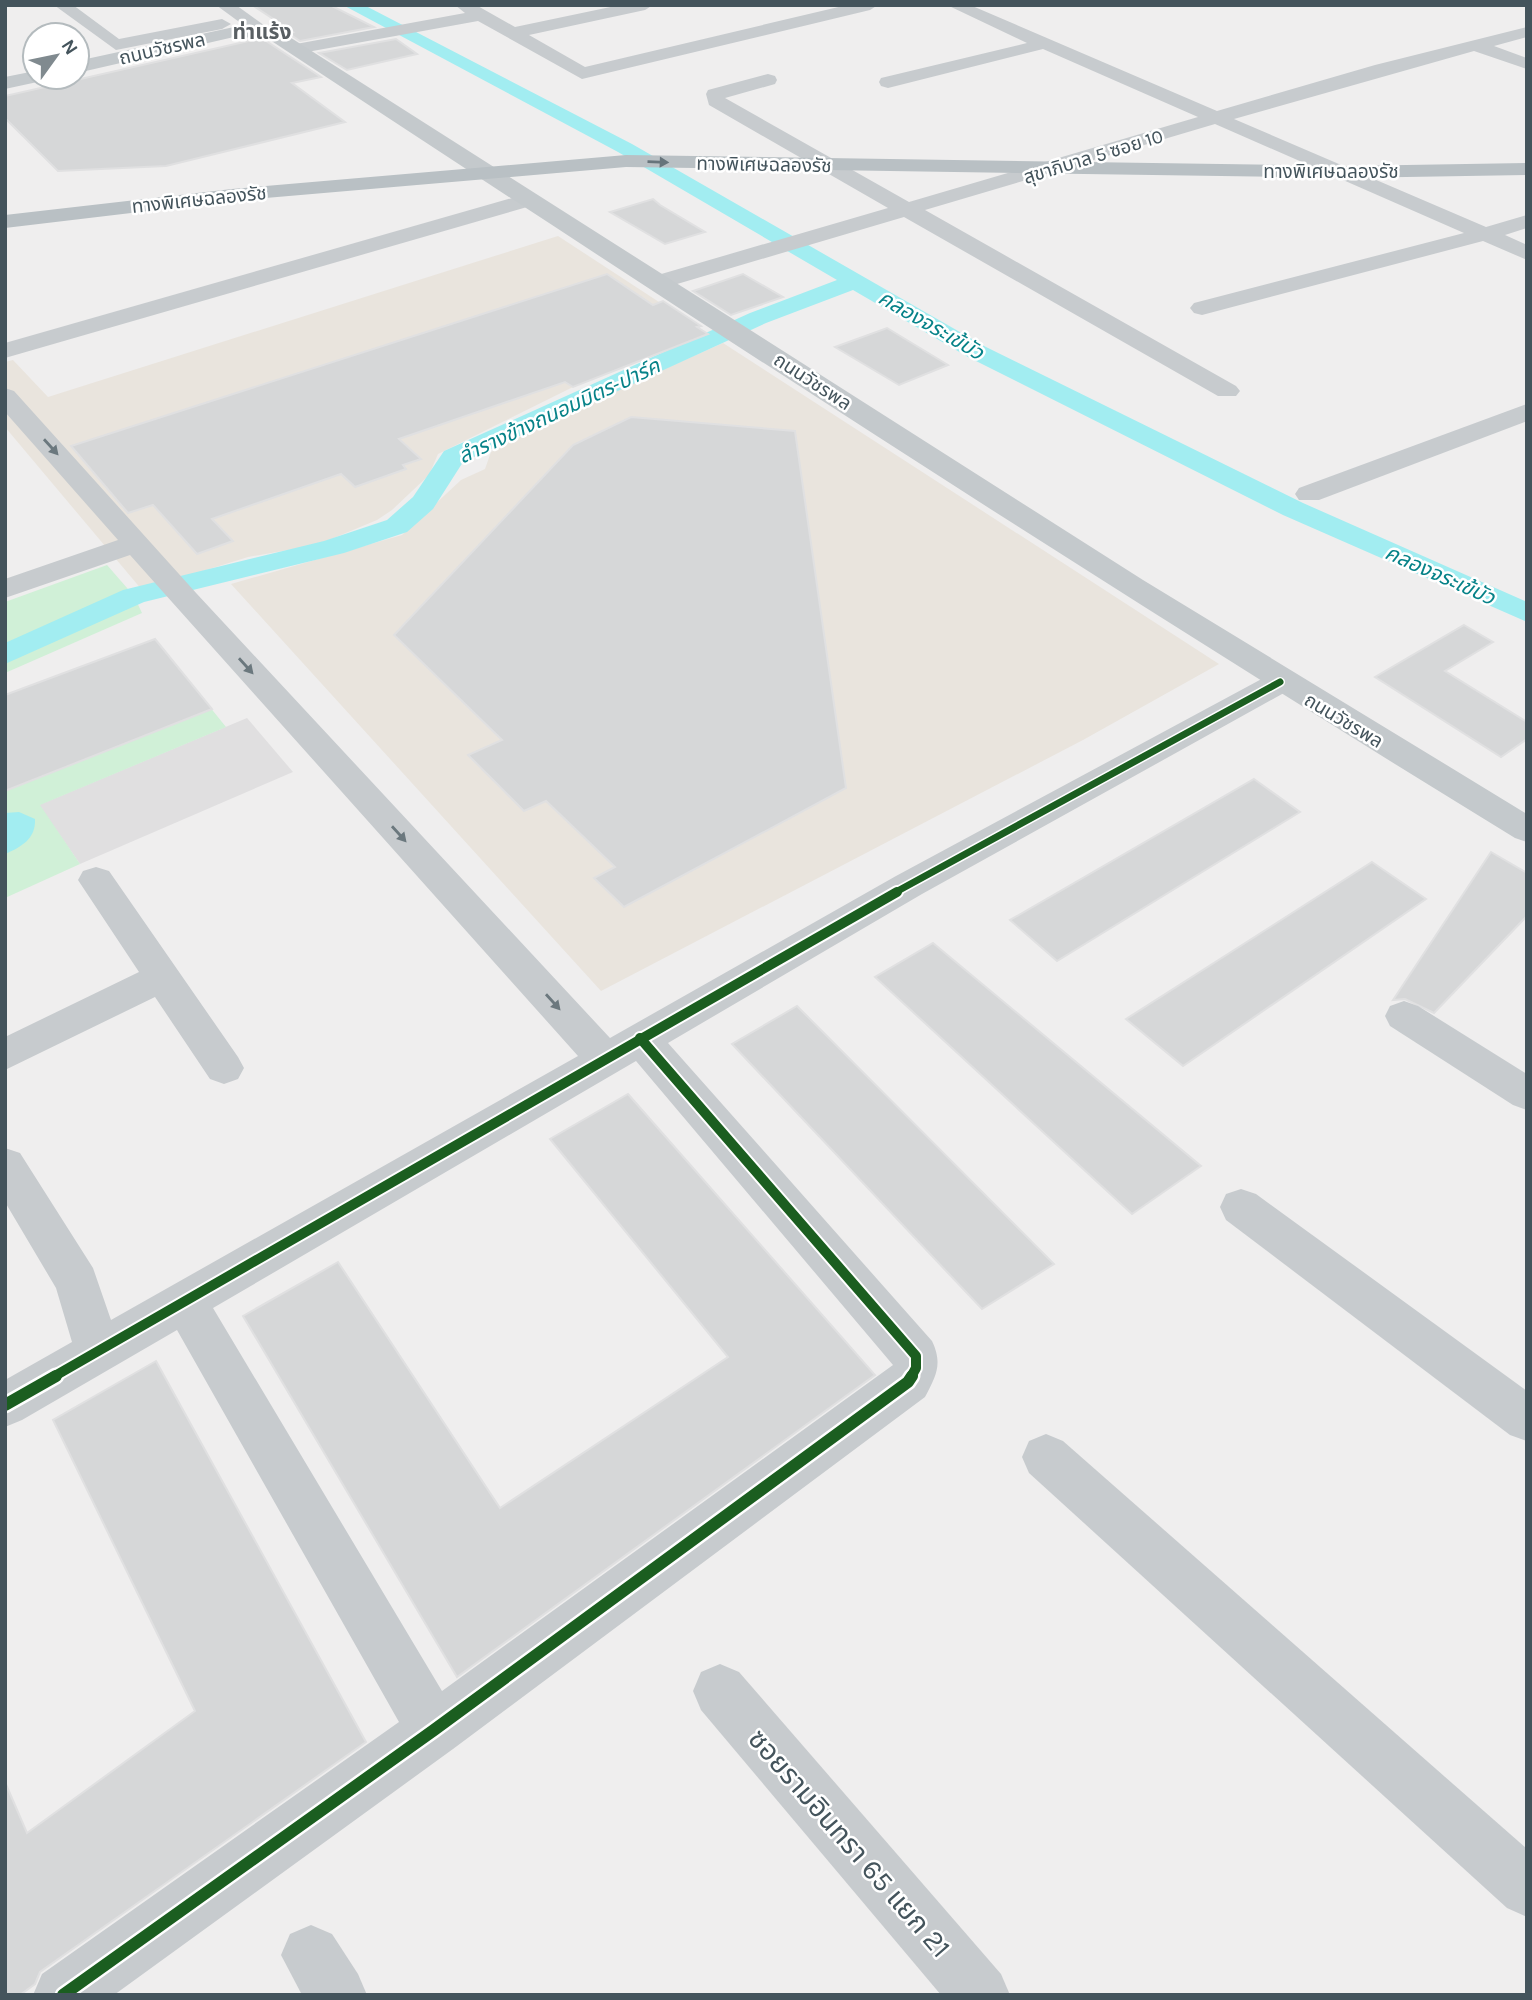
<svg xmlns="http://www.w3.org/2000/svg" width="1532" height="2000" viewBox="0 0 1532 2000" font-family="Karla,'Noto Sans Thai',sans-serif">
<rect width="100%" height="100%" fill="#efeeee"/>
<g fill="#e9e4dd">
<polygon points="558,236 708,334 573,387 438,454 429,475 392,510 377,520 317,545 248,557 142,590 5,427 5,362 13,360 48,397"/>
<polygon points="723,343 1219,664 1083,740 601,991 231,584 402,535 461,480 485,469 491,452 570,411"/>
</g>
<polygon fill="#e0dfe0" points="247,718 293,772 80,864 39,805"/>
<g fill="#d0f0d7">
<polygon points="107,565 134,596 142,613 5,673 5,602"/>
<polygon points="155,639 226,727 40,805 80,864 5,898 5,695"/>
</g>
<path fill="#a2edf1" d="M 19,812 L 35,819 C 36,839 21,847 5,854 L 5,813 Z"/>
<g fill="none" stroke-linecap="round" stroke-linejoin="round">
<polygon fill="#a2edf1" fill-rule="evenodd" points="343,5 364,5 632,144 986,347 1303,503 1527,602 1527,622 1283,515 968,357 853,290 766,323 463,462 433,509 407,532 344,553 144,602 5,664 5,643 123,590 324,541 387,520 413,497 444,451 750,313 837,280 618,152"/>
</g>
<g fill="#d6d7d8" stroke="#e0e0e1" stroke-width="2">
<polygon points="252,5 330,5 374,27 300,41 288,33 293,32"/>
<polygon points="396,39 417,54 347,70 319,53"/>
<polygon points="253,40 266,41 321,77 292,83 345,122 166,166 58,171 5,118 5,96"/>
<polygon points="653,199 660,205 705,232 665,244 610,212"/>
<polygon points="607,274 653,305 663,301 701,326 697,327 708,334 573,387 565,382 399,439 421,459 403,465 406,469 355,487 341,474 212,519 233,541 197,554 153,505 128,513 71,446"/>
<polygon points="743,274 783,297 731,315 693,291"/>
<polygon points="887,328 948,365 899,385 835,347"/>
<polygon points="631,417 795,431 846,788 624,907 594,878 615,867 546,801 524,811 468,755 502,740 394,635 573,445"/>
<polygon points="1464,625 1493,642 1445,671 1527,722 1527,739 1501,757 1375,677"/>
<polygon points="155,639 212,709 5,791 5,695"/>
<polygon points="1254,779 1300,812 1057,961 1010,920"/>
<polygon points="1491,852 1527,873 1527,916 1434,1013 1405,999 1393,1000"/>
<polygon points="1372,862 1426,899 1183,1066 1126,1019"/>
<polygon points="933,943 1201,1166 1132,1214 875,977"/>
<polygon points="797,1006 1054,1264 982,1309 732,1044"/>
<polygon points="628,1094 875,1375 457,1677 243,1316 338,1262 500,1508 728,1357 550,1139"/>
<polygon points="156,1361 366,1742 40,1972 35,1984 20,1995 5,1995 5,1782 27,1833 195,1711 53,1420"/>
</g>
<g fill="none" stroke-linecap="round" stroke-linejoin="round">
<g fill="#c7cbce" fill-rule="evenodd">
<polygon points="54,5 73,5 119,39 222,19 231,24 222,29 116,50"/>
<polygon points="216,5 236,5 272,31 263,36 257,35"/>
<polygon points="455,5 476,5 515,27 620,5 653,5 645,10 529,35 585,67 847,5 878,5 870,10 582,79 478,21 296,54 287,49 296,44 465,13"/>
<polygon points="947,5 970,5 1217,111 1375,65 1527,27 1527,37 1494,46 1527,58 1527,69 1474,51 1234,119 1486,227 1527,215 1527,228 1505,235 1527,245 1527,260 1483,241 1202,315 1194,313 1190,308 1194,303 1464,233 1215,124 925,210 1236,386 1240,391 1236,396 1218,396 904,217 667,287 651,287 648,282 651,277 888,208 709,105 706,94 708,90 768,74 775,76 777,80 775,84 725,98 909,202 1198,117 1043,49 888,88 881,86 879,82 881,78 1027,43"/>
<polygon points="526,194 534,195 537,200 534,205 5,358 5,343"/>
<path d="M 5,388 L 14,391 L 197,594 L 610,1038 L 896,876 L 1269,675 L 1280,672 L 1291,675 L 1296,682 L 1291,689 L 922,894 L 668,1043 L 932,1341 C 943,1364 936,1376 925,1397 L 453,1749 L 114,1995 L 33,1995 L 42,1974 L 399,1722 L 177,1330 L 22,1420 L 5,1427 L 5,1380 L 72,1342 L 56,1288 L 5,1202 L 5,1148 L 20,1153 L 93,1268 L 111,1320 L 578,1056 L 130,555 L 5,598 L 5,579 L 118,540 L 5,412 ZM 636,1061 L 893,1365 L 442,1691 L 213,1308 Z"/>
<polygon points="1527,404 1527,421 1319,500 1299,500 1295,494 1299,488"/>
<polygon points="96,867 109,871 238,1057 244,1068 238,1079 224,1084 210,1079 155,997 5,1070 5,1037 139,972 78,880 83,871"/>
<polygon points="1404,1001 1418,1006 1527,1074 1527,1110 1513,1105 1390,1026 1385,1016 1390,1006"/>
<polygon points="1241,1189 1256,1194 1527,1391 1527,1441 1510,1435 1226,1220 1220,1207 1226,1194"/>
<polygon points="1046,1434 1063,1441 1527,1849 1527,1917 1507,1908 1029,1473 1022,1457 1029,1441"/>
<polygon points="720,1664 739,1672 1001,1974 1010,1995 941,1995 701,1710 693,1691 701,1672"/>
<polygon points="311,1925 332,1934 358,1974 367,1995 302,1995 281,1955 290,1934"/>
</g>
<g fill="#c4c9cc" fill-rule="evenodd">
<path d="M 234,27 L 277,29 L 1143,580 L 1527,814 L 1527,842 L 1515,838 C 1094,580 680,310 267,38 L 234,37 L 77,73 L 77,61 Z"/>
<polygon points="35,71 35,77 44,77 42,81 5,89 5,77"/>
</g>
<polygon fill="#b9c0c4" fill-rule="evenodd" points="626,155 1346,166 1527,163 1527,175 1346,178 626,167 232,201 5,228 5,215 232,189"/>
<g stroke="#fff" stroke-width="10">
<polyline id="cycleway-far2" points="894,893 1280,682"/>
</g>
<g stroke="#fff" stroke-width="14">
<g id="cycleway-far1">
<polyline points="640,1038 916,1356 916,1368 911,1377"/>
<polyline points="53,1377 897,892"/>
</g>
</g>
<g stroke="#fff" stroke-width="17">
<g id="cycleway">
<polyline points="5,1405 56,1376"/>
<polyline points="63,1995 434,1730 908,1382 912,1376"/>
</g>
</g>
<use href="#cycleway-far2" stroke="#1b5e20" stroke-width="7"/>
<use href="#cycleway-far1" stroke="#1b5e20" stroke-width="10"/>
<use href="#cycleway" stroke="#1b5e20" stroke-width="12"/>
</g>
<defs><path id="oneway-solid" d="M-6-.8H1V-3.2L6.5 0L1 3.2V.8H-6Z" transform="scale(1.75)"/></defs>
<use fill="#67747b" href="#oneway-solid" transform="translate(658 162) rotate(2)"/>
<g fill="#6b787e">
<use href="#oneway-solid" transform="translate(51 447) rotate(48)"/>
<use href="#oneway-solid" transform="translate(246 666) rotate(48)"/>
<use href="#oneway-solid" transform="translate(399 834) rotate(48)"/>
<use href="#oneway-solid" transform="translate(553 1002) rotate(48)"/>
</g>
<g text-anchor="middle" stroke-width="5" stroke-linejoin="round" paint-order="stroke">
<g font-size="19" fill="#44545c" stroke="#fff">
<text transform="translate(162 48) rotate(-13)" y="7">ถนนวัชรพล</text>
<text transform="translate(1093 156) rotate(-17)" y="7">สุขาภิบาล 5 ซอย 10</text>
<text transform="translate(764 164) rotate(1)" y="7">ทางพิเศษฉลองรัช</text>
<text x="1331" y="178">ทางพิเศษฉลองรัช</text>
<text transform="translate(199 199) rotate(-6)" y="7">ทางพิเศษฉลองรัช</text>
<text transform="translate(813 381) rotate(33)" y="7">ถนนวัชรพล</text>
<text transform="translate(1344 720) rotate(31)" y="7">ถนนวัชรพล</text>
</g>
<g font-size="21" font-weight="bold" fill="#595f63" stroke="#fff">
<text x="262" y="39">ท่าแร้ง</text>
</g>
<g font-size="21" font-style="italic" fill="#068288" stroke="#fff">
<text transform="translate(931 325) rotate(30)" y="7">คลองจระเข้บัว</text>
<text transform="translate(559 411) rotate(-25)" y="7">ลำรางข้างถนอมมิตร-ปาร์ค</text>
<text transform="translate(1440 575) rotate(24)" y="7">คลองจระเข้บัว</text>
</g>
<g font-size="28" fill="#44545c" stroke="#fff">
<text transform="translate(850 1843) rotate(49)" y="10">ซอยรามอินทรา 65 แยก 21</text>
</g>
</g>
<rect width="1532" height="2000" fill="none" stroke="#44545c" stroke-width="14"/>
<g transform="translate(56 56) rotate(57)"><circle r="33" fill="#ffffff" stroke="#b4bbbe" stroke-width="2"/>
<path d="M0-5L12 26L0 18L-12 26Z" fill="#808a8f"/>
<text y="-10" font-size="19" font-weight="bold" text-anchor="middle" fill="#44545c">N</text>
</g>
</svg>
